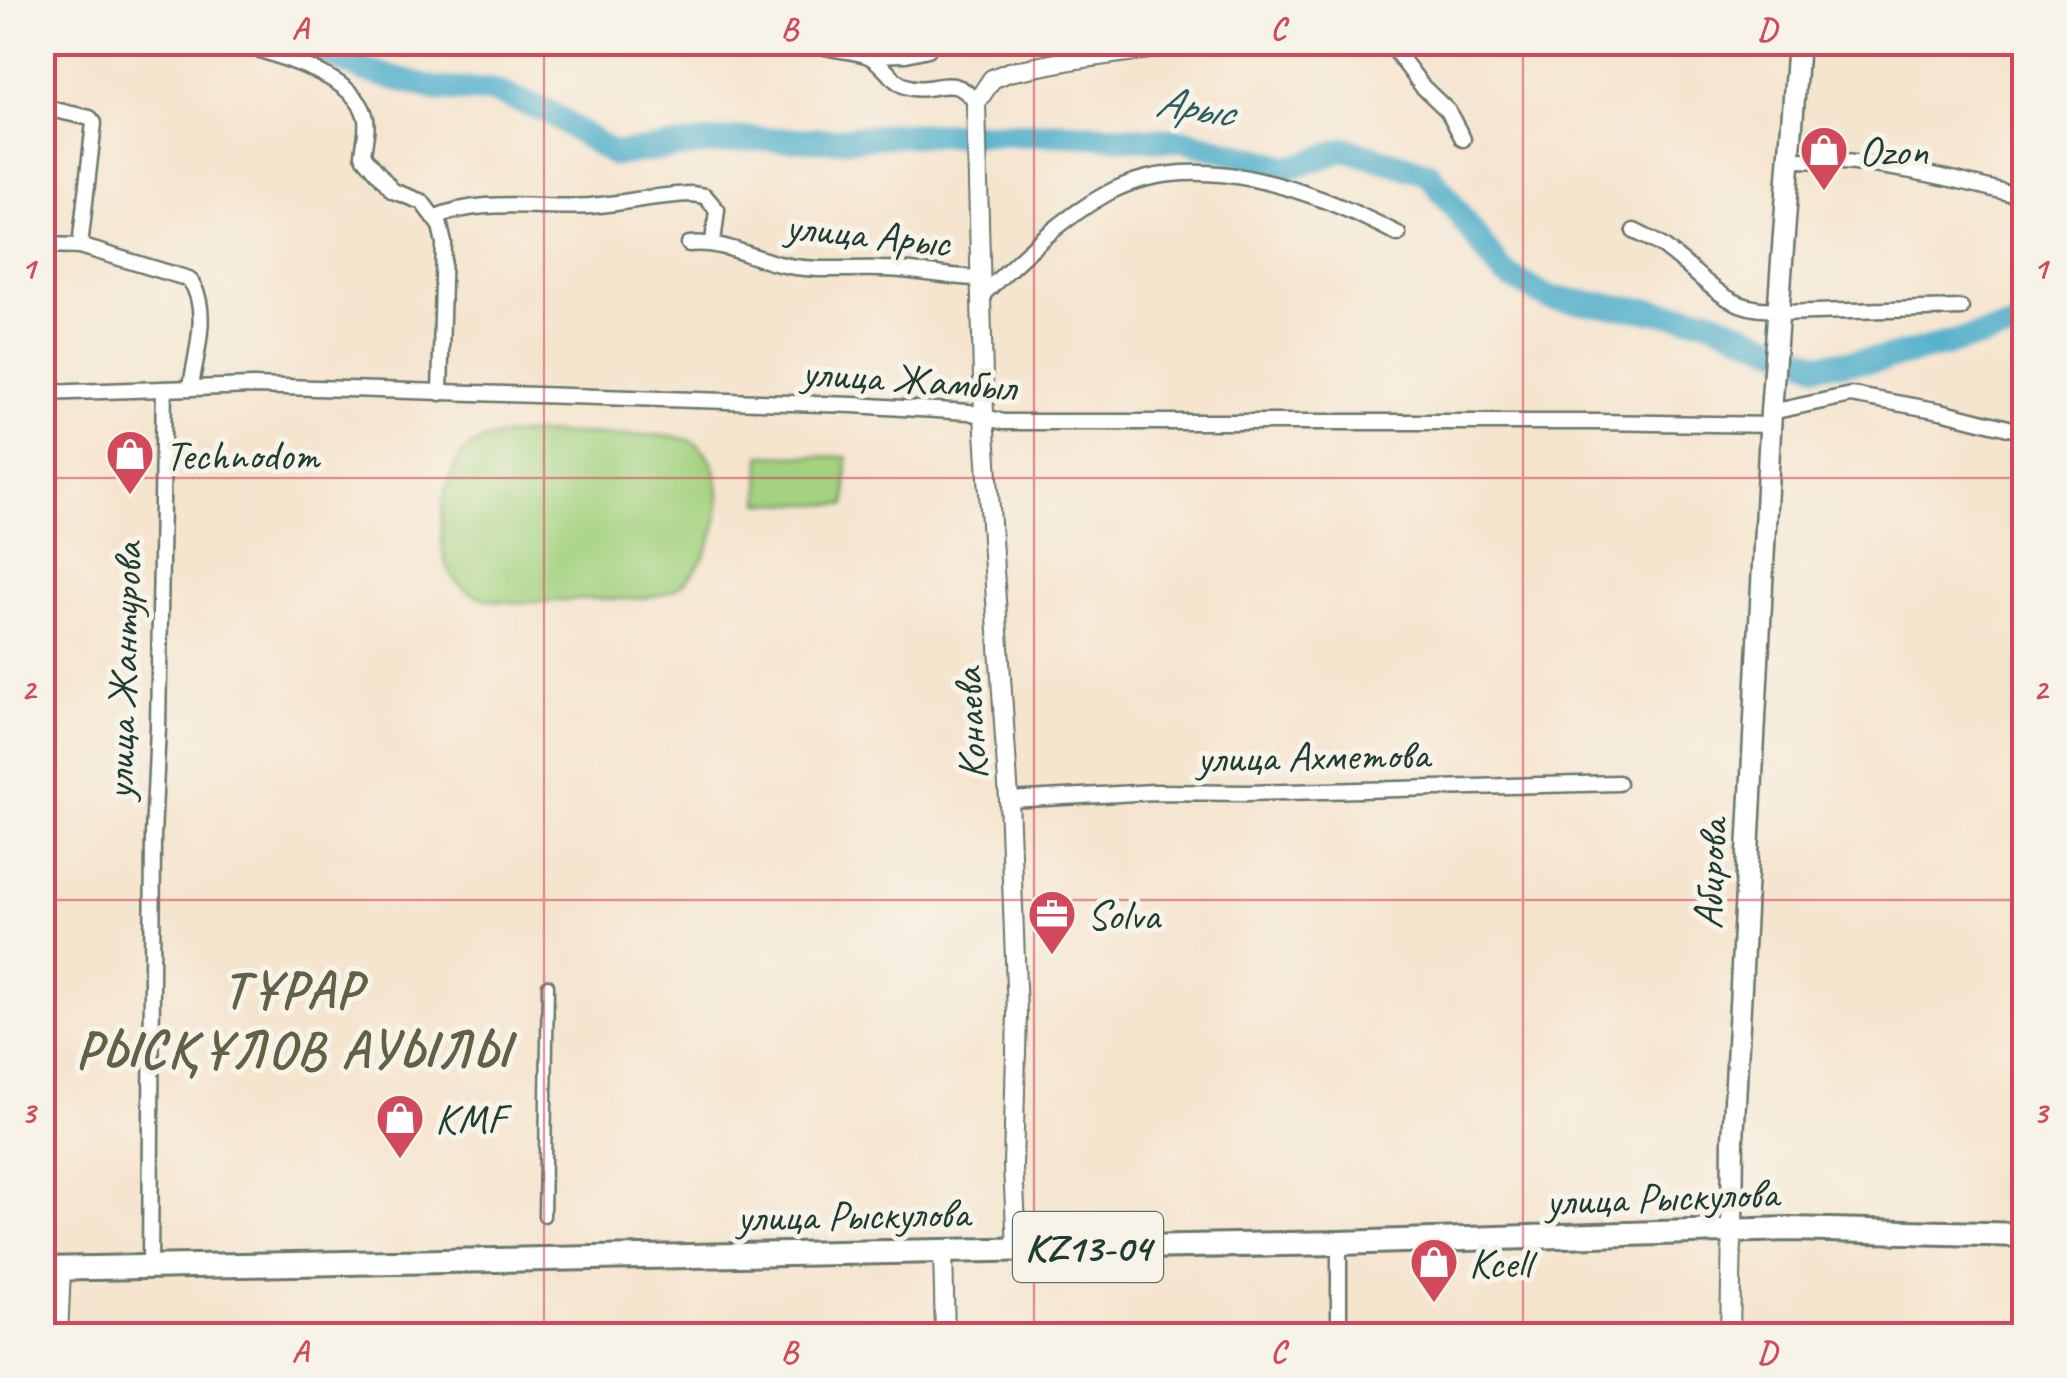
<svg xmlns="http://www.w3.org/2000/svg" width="2067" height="1378" viewBox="0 0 2067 1378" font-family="Caveat,sans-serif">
<rect width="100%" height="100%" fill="#f7f3e8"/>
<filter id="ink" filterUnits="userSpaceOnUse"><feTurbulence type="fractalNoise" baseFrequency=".01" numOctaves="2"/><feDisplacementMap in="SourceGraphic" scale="20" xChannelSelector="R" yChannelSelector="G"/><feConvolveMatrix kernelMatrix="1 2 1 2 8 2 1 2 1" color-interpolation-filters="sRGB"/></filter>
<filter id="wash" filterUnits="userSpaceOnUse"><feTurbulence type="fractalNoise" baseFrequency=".0048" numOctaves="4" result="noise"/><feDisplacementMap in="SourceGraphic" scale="40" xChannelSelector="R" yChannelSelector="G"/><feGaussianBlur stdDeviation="2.25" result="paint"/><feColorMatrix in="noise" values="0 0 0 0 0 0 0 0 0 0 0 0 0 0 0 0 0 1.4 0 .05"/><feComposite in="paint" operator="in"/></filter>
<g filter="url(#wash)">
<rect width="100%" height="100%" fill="#f5e4ce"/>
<g fill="#a4d280" stroke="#62885a" stroke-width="2.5">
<path d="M 605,435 C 627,436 678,432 695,443 C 740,473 716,566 675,589 C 651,603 612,598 585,599 C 528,601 443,620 442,539 C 441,521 442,503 447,486 C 452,471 457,456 470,447 C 498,427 570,435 605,435 Z"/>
<polygon points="761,455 847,457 846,505 760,503"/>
</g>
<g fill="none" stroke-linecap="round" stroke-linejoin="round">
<polyline stroke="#4aacc9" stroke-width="25" points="298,42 364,70 437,89 493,91 547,111 613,154 742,139 836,140 893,135 1064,134 1184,141 1290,168 1346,149 1429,174 1503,273 1549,298 1705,318 1818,364 1883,359 2024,326"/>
</g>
</g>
<g filter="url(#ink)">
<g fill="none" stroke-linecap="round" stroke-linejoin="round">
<g stroke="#6a776a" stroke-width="15">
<polyline id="pedestrian" points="544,1216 548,985"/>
</g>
<g stroke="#6a776a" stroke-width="19">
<g id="minor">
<path d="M 236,42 C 273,55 353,74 365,115 C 369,126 364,143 363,155 L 393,191 L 422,202 L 440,226 L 444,243 L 440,393"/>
<path d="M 811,42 C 829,51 847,49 866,55 C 882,60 889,79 903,85 C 932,98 952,68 976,103"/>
<polyline points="1389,42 1422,86 1448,111 1463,139"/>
<polyline points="866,55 906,54 928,49"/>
<polyline points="42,107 90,118 94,123 80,246"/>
<path d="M 1789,160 C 1871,159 1945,176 2024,197"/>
<path d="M 434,218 C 481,197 540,209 590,206 C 624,203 657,195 692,194 L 705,196 L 717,210 L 713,242"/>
<path d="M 1634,231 C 1646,237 1659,242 1669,251 C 1706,279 1728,314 1778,309"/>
<path d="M 689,244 C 725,241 746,256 779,264 C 813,272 847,268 881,269 C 915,269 948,278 982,278"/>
<path d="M 42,245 L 80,246 L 189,279 C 211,308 196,353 191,386"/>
<path d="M 982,295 C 1021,258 1059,220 1106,194 C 1196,145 1316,191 1398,234"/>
<polyline points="1778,313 1961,308"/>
<polyline points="42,393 253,386 853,405 969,412 1003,422 1597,422 1771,425"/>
<polyline points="1771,412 1851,395 1941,411 2024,432"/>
<polyline points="1009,800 1154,792 1246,793 1618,783"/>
<polyline points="150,1267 153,836 158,727 164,389"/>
<polyline points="1339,1336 1339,1243"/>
</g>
</g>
<g stroke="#6a776a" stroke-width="22">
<g id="tertiary">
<polyline points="1017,1248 1013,1166 1017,1014 1009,800 984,416 976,103 992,79 1009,72 1077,59 1199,42"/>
<polyline points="943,1250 945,1336"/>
<polyline points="58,1336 61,1269"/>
<polyline points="1730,1336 1732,1230"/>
</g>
</g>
<g stroke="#6a776a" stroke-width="25">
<polyline id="secondary" points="1732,1230 1733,1140 1771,412 1798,42"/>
</g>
<g stroke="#6a776a" stroke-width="28">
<polyline id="primary" points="42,1269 1339,1243 1789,1229 2024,1235"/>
</g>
<use href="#pedestrian" stroke="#fff" stroke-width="10"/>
<use href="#minor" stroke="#fff" stroke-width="14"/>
<use href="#tertiary" stroke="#fff" stroke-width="18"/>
<use href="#secondary" stroke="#fff" stroke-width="20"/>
<use href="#primary" stroke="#fff" stroke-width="22"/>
</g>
</g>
<path fill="none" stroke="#d1495b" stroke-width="2.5" stroke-opacity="0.55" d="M 544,42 L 544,1336M 1034,42 L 1034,1336M 1523,42 L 1523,1336M 42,478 L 2024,478M 42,900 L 2024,900"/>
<defs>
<g id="shop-pin" transform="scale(2.5)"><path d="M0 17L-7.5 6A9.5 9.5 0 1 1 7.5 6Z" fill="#d1495b" stroke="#f7f3e8"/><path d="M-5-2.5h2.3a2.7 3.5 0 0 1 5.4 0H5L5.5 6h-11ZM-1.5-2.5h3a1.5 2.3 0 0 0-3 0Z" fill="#fff"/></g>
<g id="office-pin" transform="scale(2.5)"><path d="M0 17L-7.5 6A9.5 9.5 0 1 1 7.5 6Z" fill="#d1495b" stroke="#f7f3e8"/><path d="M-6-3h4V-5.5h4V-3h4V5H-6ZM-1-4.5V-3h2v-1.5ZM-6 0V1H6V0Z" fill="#fff"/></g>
</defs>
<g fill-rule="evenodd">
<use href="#shop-pin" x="1824" y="150"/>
<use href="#shop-pin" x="130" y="454"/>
<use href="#office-pin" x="1052" y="914"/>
<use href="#shop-pin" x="400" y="1118"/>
<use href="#shop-pin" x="1434" y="1262"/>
</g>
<g text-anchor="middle" stroke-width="10" stroke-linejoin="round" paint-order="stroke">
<rect fill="#f7f3e8" stroke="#60746a" stroke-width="2.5" x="1013" y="1212" width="150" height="70" rx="8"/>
<g font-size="40" font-weight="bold" fill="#1f3d34">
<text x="1088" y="1261">KZ13-04</text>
</g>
<g font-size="42" fill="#1f3d34" stroke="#f7f3e8" text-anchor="start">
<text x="1859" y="165">Ozon</text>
<text x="165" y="469">Technodom</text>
<text x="1087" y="929">Solva</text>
<text x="435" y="1133">KMF</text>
<text x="1469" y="1277">Kcell</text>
</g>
<g font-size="42" fill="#1f3d34" stroke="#f7f3e8">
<text transform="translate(868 233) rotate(6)" y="15">улица Арыс</text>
<text transform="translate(909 378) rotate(4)" y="15">улица Жамбыл</text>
<text transform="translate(122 671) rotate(-88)" y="15">улица Жантурова</text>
<text transform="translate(969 724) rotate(-93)" y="15">Конаева</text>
<text transform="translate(1313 755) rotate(-1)" y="15">улица Ахметова</text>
<text transform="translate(1709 874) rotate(-87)" y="15">Абирова</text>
<text transform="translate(1662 1196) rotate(-2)" y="15">улица Рыскулова</text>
<text transform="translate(853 1214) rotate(-1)" y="15">улица Рыскулова</text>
</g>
<g font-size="45" font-style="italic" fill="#2c5e61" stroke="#f7f3e8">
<text transform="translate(1195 105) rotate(9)" y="16">Арыс</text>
</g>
<g font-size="52" font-weight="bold" letter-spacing="2.5" fill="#616245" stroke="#f7f3e8">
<text x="293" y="1007">ТҰРАР<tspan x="293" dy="60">РЫСҚҰЛОВ АУЫЛЫ</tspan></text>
</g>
</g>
<rect width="2067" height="1378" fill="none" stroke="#f7f3e8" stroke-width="110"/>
<rect x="55" y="55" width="1957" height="1268" fill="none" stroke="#d1495b" stroke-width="4"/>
<g font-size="32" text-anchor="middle" font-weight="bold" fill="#d1495b">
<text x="300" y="39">A</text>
<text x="789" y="39">B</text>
<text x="1278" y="39">C</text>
<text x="1767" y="39">D</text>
<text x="28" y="278">1</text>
<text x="2040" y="278">1</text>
<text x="28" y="700">2</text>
<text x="2040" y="700">2</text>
<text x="28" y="1123">3</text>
<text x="2040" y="1123">3</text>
<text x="300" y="1362">A</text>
<text x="789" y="1362">B</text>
<text x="1278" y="1362">C</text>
<text x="1767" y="1362">D</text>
</g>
</svg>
